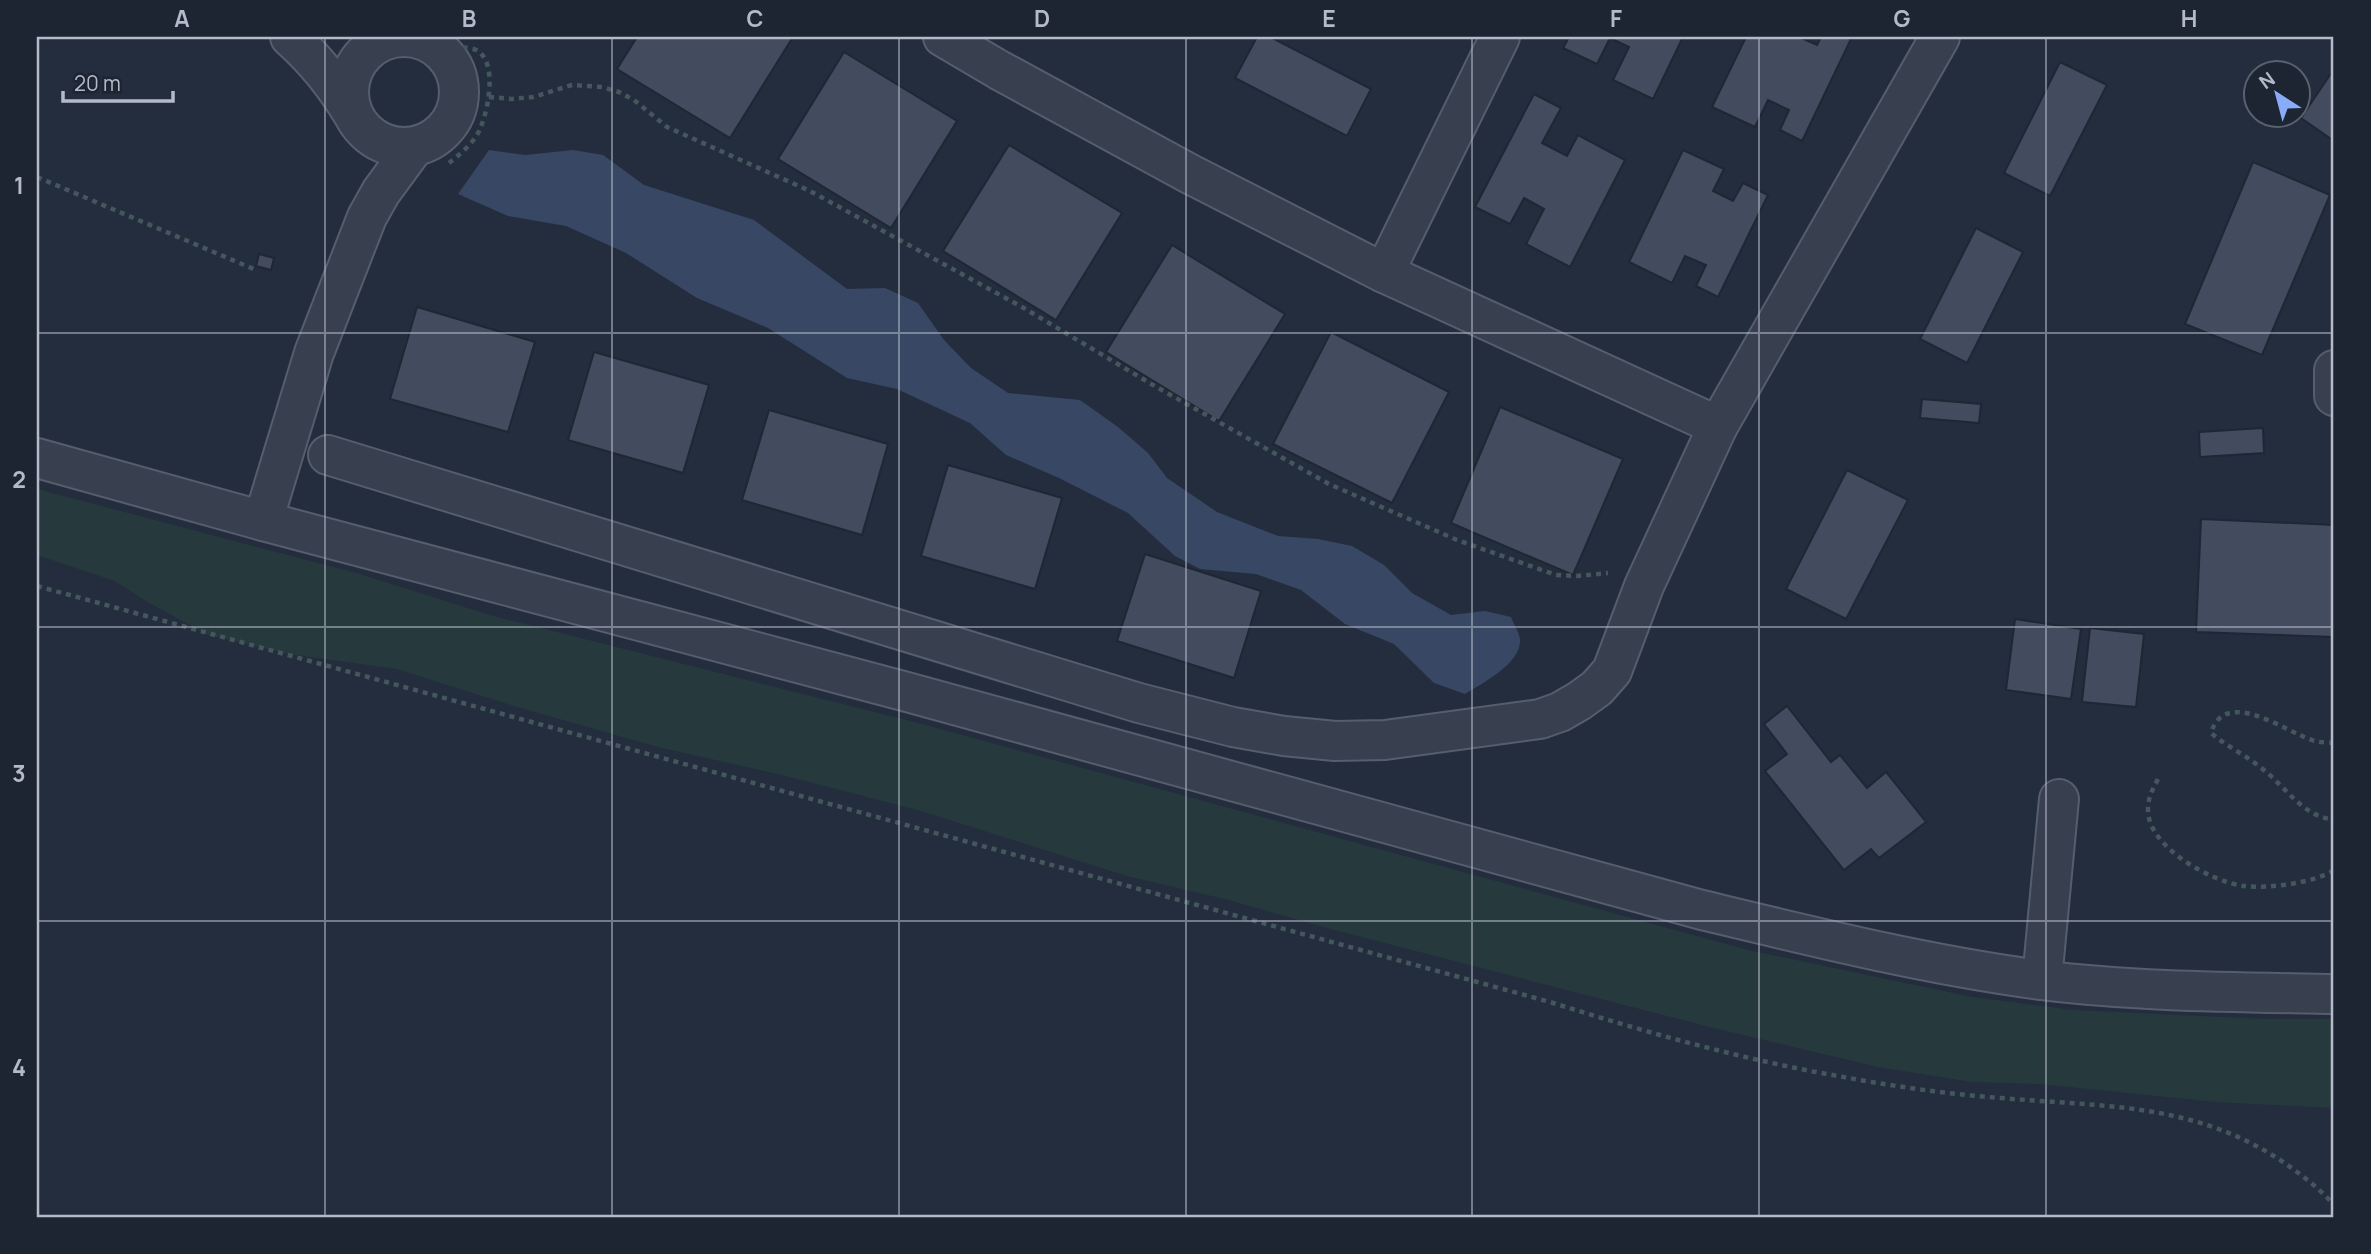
<svg xmlns="http://www.w3.org/2000/svg" width="2371" height="1254" viewBox="0 0 2371 1254" font-family="Manrope,sans-serif">
<rect width="100%" height="100%" fill="#242d3d"/>
<polygon fill="#263a3e" points="37,489 356,573 493,616 918,723 1748,950 1972,997 2072,1010 2264,1019 2334,1019 2334,1108 2216,1102 2040,1084 1972,1082 1878,1067 1706,1026 1327,928 1229,900 1127,876 918,810 782,775 658,747 514,706 397,669 289,654 208,635 146,601 115,581 37,555"/>
<path fill="#384764" d="M 489,150 L 525,155 L 573,150 L 603,155 L 644,185 L 754,220 L 847,289 L 885,288 L 918,303 L 944,340 L 971,368 L 1008,393 L 1080,400 L 1118,427 L 1148,453 L 1167,478 L 1217,512 L 1278,536 L 1318,539 L 1352,546 L 1384,565 L 1412,593 L 1451,615 L 1485,611 L 1511,617 C 1513,623 1519,632 1520,639 C 1522,663 1483,683 1465,694 L 1434,683 L 1394,644 L 1345,624 L 1301,590 L 1256,574 L 1200,569 L 1175,556 L 1128,513 L 1059,478 L 1006,455 L 970,423 L 897,389 L 847,378 L 768,328 L 697,298 L 626,253 L 566,226 L 508,216 L 458,194 Z"/>
<g fill="#434c5f" stroke="#1f2634" stroke-width="2">
<polygon points="637,37 793,37 730,138 617,69"/>
<polygon points="1257,37 1270,37 1371,89 1347,136 1235,78"/>
<polygon points="1569,37 1683,37 1653,99 1613,80 1629,47 1610,38 1597,64 1563,48"/>
<polygon points="1746,37 1799,37 1817,45 1821,37 1845,37 1851,39 1802,141 1780,130 1789,110 1768,100 1755,127 1712,107"/>
<polygon points="844,52 957,121 891,228 778,159"/>
<polygon points="2060,62 2107,85 2050,196 2004,173"/>
<polygon points="2334,69 2334,141 2301,118"/>
<polygon points="1534,94 1561,108 1542,143 1567,156 1578,135 1625,160 1570,267 1526,244 1544,209 1524,198 1510,224 1475,207"/>
<polygon points="1009,145 1122,213 1056,320 943,251"/>
<polygon points="1683,150 1724,169 1713,191 1733,201 1743,183 1768,195 1718,297 1696,286 1706,265 1685,256 1672,283 1629,262"/>
<polygon points="2253,162 2330,195 2262,355 2185,324"/>
<polygon points="1976,228 2023,252 1967,363 1920,339"/>
<polygon points="1172,245 1285,314 1219,421 1106,352"/>
<polygon points="259,254 274,258 271,270 256,266"/>
<polygon points="417,307 535,342 508,432 390,399"/>
<polygon points="1331,332 1449,392 1392,503 1273,444"/>
<polygon points="594,352 709,385 683,473 568,440"/>
<polygon points="1922,399 1981,404 1979,423 1920,418"/>
<polygon points="1500,407 1623,459 1573,575 1451,523"/>
<polygon points="769,410 888,444 862,535 742,500"/>
<polygon points="2263,428 2264,453 2200,457 2199,432"/>
<polygon points="948,465 1062,498 1035,589 921,556"/>
<polygon points="1847,470 1908,500 1846,619 1786,589"/>
<polygon points="2201,519 2334,525 2334,637 2196,632"/>
<polygon points="1145,554 1261,591 1234,678 1117,641"/>
<polygon points="2015,619 2081,629 2071,699 2006,690"/>
<polygon points="2090,628 2144,634 2136,707 2082,702"/>
<polygon points="1787,706 1831,762 1840,755 1867,788 1886,772 1926,822 1879,858 1871,849 1844,870 1765,771 1787,754 1764,724"/>
</g>
<g fill="none" stroke-linecap="round" stroke-linejoin="round">
<g stroke="#565d6c" stroke-width="42">
<g id="minor">
<path d="M 290,37 C 316,60 335,84 353,114"/>
<polyline points="943,37 999,70 1190,174 1384,273 1718,426"/>
<circle cx="404" cy="92" r="55"/>
<polyline points="1384,273 1500,37"/>
<polyline points="2334,370 2334,396"/>
<polyline points="328,455 1139,703 1233,727 1284,736 1335,741 1385,740 1540,719 1560,712 1579,701 1597,688 1612,671 1644,586 1718,426 1940,37"/>
<path d="M 37,458 L 263,521 L 907,692 L 1702,910 C 1814,937 1927,965 2041,980 C 2138,992 2237,992 2334,994"/>
<polyline points="263,521 314,353 367,217 381,192 414,147"/>
<polyline points="2042,980 2059,799"/>
</g>
</g>
<g stroke="#44575c" stroke-width="4.5" stroke-dasharray="5 5" stroke-linecap="butt">
<polyline points="489,97 512,99 533,97 572,85 602,87 619,92 634,100 667,127 810,191 1022,307 1153,385 1329,484 1457,540 1556,575 1577,576 1608,573"/>
<path d="M 449,163 C 459,155 470,146 477,135 C 487,118 499,65 478,51 C 474,48 467,48 462,47"/>
<polyline points="37,177 256,270"/>
<path d="M 37,586 L 1550,1002 C 1645,1032 1740,1059 1838,1076 C 1891,1086 1946,1094 2001,1098 C 2104,1107 2196,1102 2286,1164 C 2303,1176 2320,1189 2334,1205"/>
<path d="M 2334,743 C 2327,742 2319,743 2312,740 C 2286,732 2225,686 2211,733 C 2226,746 2244,754 2260,767 C 2286,786 2300,815 2334,820"/>
<path d="M 2158,779 C 2153,789 2148,797 2148,809 C 2147,847 2212,882 2244,886 C 2268,889 2314,883 2334,870"/>
</g>
<use href="#minor" stroke="#383f4e" stroke-width="38"/>
</g>
<path fill="none" stroke="#b4bac9" stroke-width="2" stroke-opacity="0.55" d="M 325,37 L 325,1217M 612,37 L 612,1217M 899,37 L 899,1217M 1186,37 L 1186,1217M 1472,37 L 1472,1217M 1759,37 L 1759,1217M 2046,37 L 2046,1217M 37,333 L 2334,333M 37,627 L 2334,627M 37,921 L 2334,921"/>
<rect width="2371" height="1254" fill="none" stroke="#1d2432" stroke-width="77"/>
<g transform="translate(2277 94) rotate(324)"><circle r="33" fill="#1d2432" stroke="#59606e" stroke-width="2"/>
<path d="M0-5L12 26L0 18L-12 26Z" fill="#8aabf7"/>
<text y="-10" font-size="19" font-weight="bold" text-anchor="middle" fill="#b4bac9">N</text>
</g>
<path d="M63 91v10h110v-10" fill="none" stroke="#b4bac9" stroke-width="3.5"/>
<text x="74" y="91" font-size="21" fill="#b4bac9" stroke="#1d2432" stroke-width="5" paint-order="stroke">20 m</text>
<rect x="38" y="38" width="2294" height="1178" fill="none" stroke="#b4bac9" stroke-width="2.5"/>
<g font-size="23" text-anchor="middle" font-weight="bold" fill="#b4bac9">
<text x="182" y="27">A</text>
<text x="469" y="27">B</text>
<text x="755" y="27">C</text>
<text x="1042" y="27">D</text>
<text x="1329" y="27">E</text>
<text x="1616" y="27">F</text>
<text x="1902" y="27">G</text>
<text x="2189" y="27">H</text>
<text x="19" y="194">1</text>
<text x="19" y="488">2</text>
<text x="19" y="782">3</text>
<text x="19" y="1076">4</text>
</g>
</svg>
